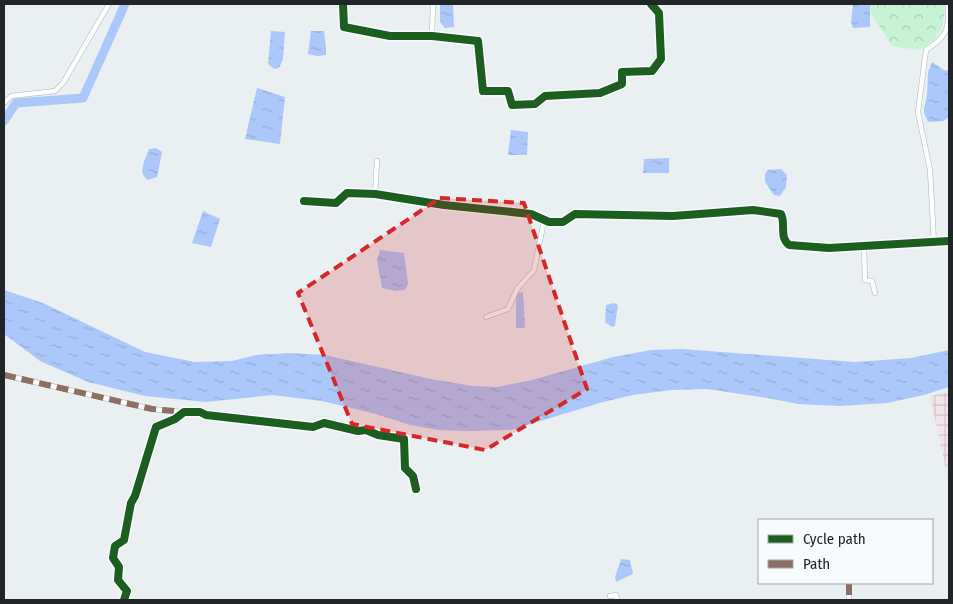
<svg xmlns="http://www.w3.org/2000/svg" width="953" height="604" viewBox="0 0 953 604" font-family="'Fira Sans Condensed',sans-serif">
<defs>
<pattern id="industrial-grid" width="8" height="8" patternUnits="userSpaceOnUse" patternTransform="scale(1.25)"><rect width="8" height="8" fill="#f1e5ea"/><path d="M0 4h8M4 0v8" fill="none" stroke="#cec4c9"/></pattern>
<pattern id="forest-crowns" width="20" height="18" patternUnits="userSpaceOnUse" patternTransform="scale(1.25)"><rect width="20" height="18" fill="#c7f2d3"/><path d="M2 6a3 3 0 1 1 6 0M12 15a3 3 0 1 1 6 0" fill="none" stroke="#abcfb5"/></pattern>
<pattern id="water-ripples" width="26" height="14" patternUnits="userSpaceOnUse" patternTransform="scale(1.25)"><rect width="26" height="14" fill="#acc8fa"/><path d="M2 4q2-2 4 0t4 0M15 11q2-2 4 0t4 0" fill="none" stroke="#94acd6"/></pattern>
</defs>
<rect width="100%" height="100%" fill="#eaeff2"/>
<polygon fill="url(#industrial-grid)" points="949,392 949,483 930,396"/>
<path fill="url(#forest-crowns)" d="M 865,4 L 944,4 C 945,29 941,35 920,50 L 892,46 Z"/>
<g fill="url(#water-ripples)">
<polygon points="440,4 453,4 454,27 445,28 440,22"/>
<polygon points="853,4 870,4 870,27 853,28 851,23"/>
<polygon points="271,31 285,32 283,59 279,68 274,69 268,64"/>
<polygon points="311,31 324,31 326,48 326,55 317,56 308,54"/>
<polygon points="932,62 944,70 949,71 949,117 943,121 928,122 924,113 924,108 927,96 928,72"/>
<polygon points="257,88 285,97 280,144 245,139"/>
<polygon points="511,130 528,132 527,155 508,155"/>
<path d="M 156,148 L 162,152 L 157,177 L 148,180 C 137,173 145,160 149,149 Z"/>
<polygon points="669,158 669,173 643,173 644,159"/>
<polygon points="781,169 787,175 786,187 780,196 774,195 765,182 765,174 768,170"/>
<polygon points="203,211 220,219 211,247 192,243"/>
<polygon points="380,250 404,253 408,284 405,290 395,291 382,288 377,260"/>
<polygon points="4,290 43,303 145,352 195,362 232,361 256,355 289,353 325,355 431,379 472,386 497,387 532,380 613,357 651,350 682,349 855,362 911,358 949,350 949,387 924,395 887,403 840,406 798,404 768,398 707,389 671,390 633,395 603,402 511,430 468,431 438,430 410,425 376,414 322,401 272,395 206,402 145,396 88,382 40,361 4,334"/>
<polygon points="523,292 525,328 516,328 516,298 518,293"/>
<polygon points="614,303 618,305 615,326 612,327 605,322 606,305"/>
<polygon points="621,559 630,560 633,574 616,582 615,577"/>
</g>
<g fill="none" stroke-linecap="round" stroke-linejoin="round">
<polyline stroke="#acc8fa" stroke-width="9" points="4,121 16,103 83,98 125,4"/>
<g stroke="#b1b4b7" stroke-width="5.5">
<g id="minor">
<polyline points="343,4 344,27 390,36 432,36 478,41 483,91 508,91 512,105 535,104 545,96 600,93 622,84 622,72 652,71 661,59 659,13 651,4"/>
<polyline points="432,36 433,4"/>
<polyline points="4,103 11,96 55,91 63,83 109,4"/>
<polyline points="375,194 377,161"/>
<path d="M 304,201 L 336,203 L 347,193 L 375,194 L 444,205 L 531,214 L 549,222 L 563,222 L 575,214 L 673,216 L 753,210 L 781,214 C 786,224 779,237 789,245 L 829,248 L 949,241"/>
<path d="M 934,243 L 930,170 L 918,112 L 926,50 C 948,36 949,29 948,4"/>
<polyline points="864,247 865,280 872,281 875,293"/>
<polyline points="486,317 508,309 517,289 534,270 544,221"/>
<polyline points="4,375 152,409 183,412"/>
<polyline points="849,583 849,600"/>
<polyline points="610,596 616,595 617,600"/>
<polyline points="124,600 127,591 118,580 119,567 113,558 115,546 124,540 131,503 135,496 156,427 175,419 184,412 200,412 206,415 313,427 324,423 358,431 366,430 378,435 404,439 405,468 413,476 416,489"/>
</g>
</g>
<use href="#minor" stroke="#fcfdfd" stroke-width="4.5"/>
<g stroke="#8d6e63" stroke-width="6" stroke-dasharray="12 6" stroke-linecap="butt">
<polyline points="4,375 152,409 184,412"/>
<polyline points="849,583 849,600"/>
</g>
<g stroke="#f8fbfe" stroke-width="11">
<g id="cycleway">
<polyline points="343,4 344,27 390,36 432,36 478,41 483,91 508,91 512,105 535,104 545,96 600,93 622,84 622,72 652,71 661,59 659,13 651,4"/>
<path d="M 304,201 L 336,203 L 347,193 L 375,194 L 444,205 L 531,214 L 549,222 L 563,222 L 575,214 L 673,216 L 753,210 L 781,214 C 786,224 779,237 789,245 L 829,248 L 949,241"/>
<polyline points="124,600 127,591 118,580 119,567 113,558 115,546 124,540 131,503 135,496 156,427 175,419 184,412 200,412 206,415 313,427 324,423 358,431 366,430 378,435 404,439 405,468 413,476 416,489"/>
</g>
</g>
<use href="#cycleway" stroke="#1b5e20" stroke-width="8"/>
</g>
<path fill="#d62828" fill-opacity="0.2" stroke="#d62828" stroke-width="4" stroke-dasharray="10 6" stroke-linejoin="round" d="M 440,198 L 524,203 L 587,389 L 485,450 L 352,424 L 298,293 Z"/>
<rect width="953" height="604" fill="none" stroke="#222528" stroke-width="10"/>
<rect x="758" y="519" width="175" height="65" fill="#f8fbfe" stroke="#a2a5a8"/>
<rect x="768" y="535" width="25" height="8" fill="#1b5e20" stroke="#a2a5a8"/>
<text x="803" y="544" font-size="15" fill="#222528">Cycle path</text>
<rect x="768" y="560" width="25" height="8" fill="#8d6e63" stroke="#a2a5a8"/>
<text x="803" y="569" font-size="15" fill="#222528">Path</text>
</svg>
